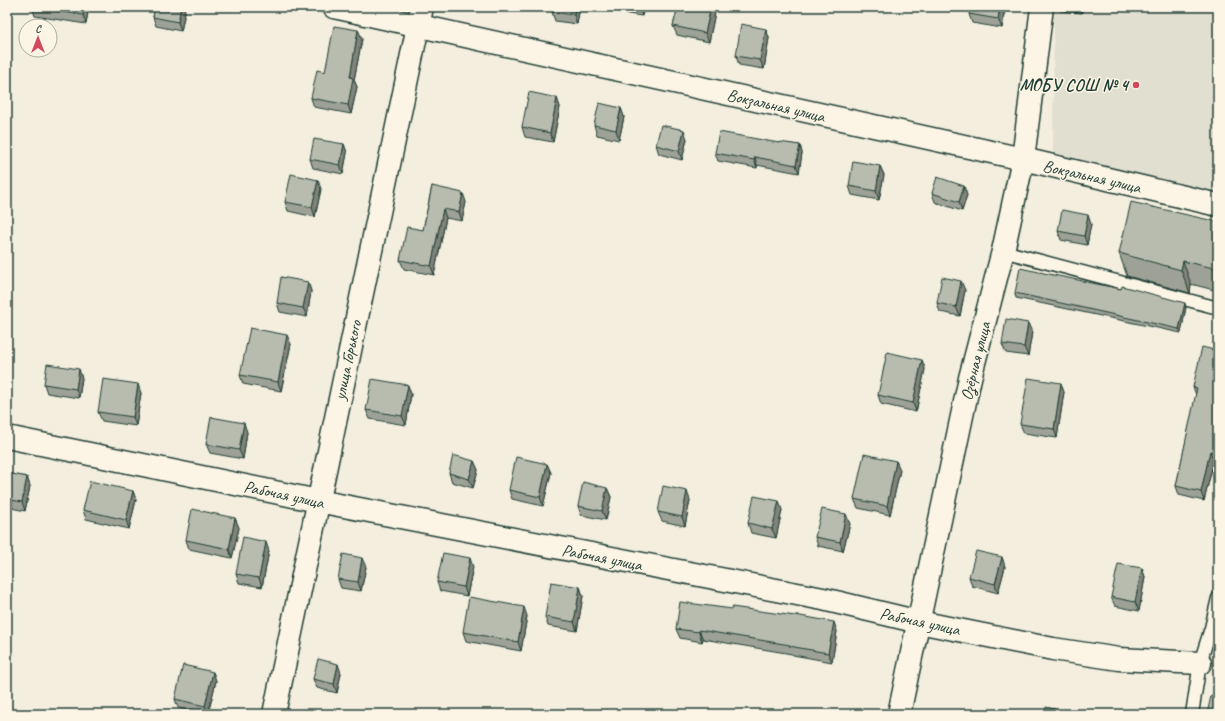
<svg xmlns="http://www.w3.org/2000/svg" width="1225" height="721" viewBox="0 0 1225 721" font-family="Caveat,sans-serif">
<rect width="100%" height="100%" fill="#f3eede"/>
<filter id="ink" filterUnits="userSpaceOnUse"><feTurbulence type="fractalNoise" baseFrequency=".025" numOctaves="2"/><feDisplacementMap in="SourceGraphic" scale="8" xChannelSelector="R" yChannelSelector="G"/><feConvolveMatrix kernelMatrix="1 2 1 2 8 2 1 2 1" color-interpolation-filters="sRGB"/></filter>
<g filter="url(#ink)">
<polygon fill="#e1dfd0" points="1054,7 1218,7 1218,198 1053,157"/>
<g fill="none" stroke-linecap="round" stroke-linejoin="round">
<g stroke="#1f3d34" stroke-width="15">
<g id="lane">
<polyline points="1003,251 1218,308"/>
<polyline points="1192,714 1200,663 1211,628 1218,598"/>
</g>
</g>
<g stroke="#1f3d34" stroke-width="25">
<g id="street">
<polyline points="334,7 1023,159 1218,205"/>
<polyline points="7,437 318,501 823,599 919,622 1053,649 1119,659 1200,663"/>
<polyline points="274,714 422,7"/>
<polyline points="899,714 970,378 1003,251 1023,159 1042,7"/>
</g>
</g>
<use href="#lane" stroke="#fcf5e5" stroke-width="12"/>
<use href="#street" stroke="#fcf5e5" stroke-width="22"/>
</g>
<g fill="#9ea296" stroke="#1f3d34">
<polygon points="32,7 89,7 86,24 35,16"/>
<polygon points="155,7 184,7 185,12 181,31 156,26 153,17"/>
<polygon points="552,7 580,7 577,24 555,21 552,12"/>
<polygon points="612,7 644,7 642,16 614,12"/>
<polygon points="678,7 716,7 709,42 677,35 673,26"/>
<polygon points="1005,7 1002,28 972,23 969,14"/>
<polygon points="1059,7 1083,7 1082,13 1060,11"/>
<polygon points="766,29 769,38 764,69 739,65 736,56"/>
<polygon points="358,30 362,39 354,80 357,87 351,114 314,107 311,98 325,72"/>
<polygon points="557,98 560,107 553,142 525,137 522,127"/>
<polygon points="621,108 624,117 619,140 597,135 594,125"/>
<polygon points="687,139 682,160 659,154 656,145"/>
<polygon points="779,143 800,145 802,153 799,173 757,165 757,168 718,161 715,153"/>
<polygon points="344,144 347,153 343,174 313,168 310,159"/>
<polygon points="880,166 884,175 879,200 852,195 849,186"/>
<polygon points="432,186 466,202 462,221 446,218 434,275 404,269 400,260 423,230"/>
<polygon points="321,189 315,217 288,211 285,202"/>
<polygon points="932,193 967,195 962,211 935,202"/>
<polygon points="1218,222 1218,291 1191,284 1190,293 1127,276 1119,253"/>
<polygon points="1091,224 1087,245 1061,240 1058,231"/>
<polygon points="308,282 311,291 307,317 280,312 277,303"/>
<polygon points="965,290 960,316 940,312 937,303"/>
<polygon points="1015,293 1186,307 1181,333 1016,298"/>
<polygon points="1032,332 1028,356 1006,353 1002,344"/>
<polygon points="291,344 281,391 243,384 240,375"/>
<polygon points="1218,351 1218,461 1214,460 1204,501 1179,495 1176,486 1196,395 1193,387"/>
<polygon points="922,360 925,369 916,412 881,404 878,395"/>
<polygon points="82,378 79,398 47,393 44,384"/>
<polygon points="1064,392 1057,438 1024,433 1020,424"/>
<polygon points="141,393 136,426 102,421 98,412"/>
<polygon points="411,394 406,425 370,419 366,410"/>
<polygon points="247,432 243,459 210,453 206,444"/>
<polygon points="474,461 478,470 473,488 452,482 449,473"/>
<polygon points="896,461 900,470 890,515 858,508 854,499"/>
<polygon points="547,464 551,473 543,506 512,499 509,490"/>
<polygon points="7,473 27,477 30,486 25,511 7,507"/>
<polygon points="607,488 611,497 606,520 581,515 578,506"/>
<polygon points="133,491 136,500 129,529 86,519 83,510"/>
<polygon points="690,500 685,526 662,521 658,512"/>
<polygon points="782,510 776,538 751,533 748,523"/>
<polygon points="235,518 239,528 232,558 189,549 186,540"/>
<polygon points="850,524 843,551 818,546 815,537"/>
<polygon points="269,551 262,587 239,583 236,574"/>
<polygon points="1002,557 1005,567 998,593 972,586 969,577"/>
<polygon points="366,567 361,591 341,588 338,579"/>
<polygon points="473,567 467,596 440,591 437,582"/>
<polygon points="1142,568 1145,577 1139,611 1115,606 1111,597"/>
<polygon points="580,587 583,596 577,631 548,626 545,617"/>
<polygon points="527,616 521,651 466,641 463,632"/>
<polygon points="676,629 837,631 832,662 793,655 792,654 703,639 702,642 680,638"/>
<polygon points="213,672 216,681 208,714 203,714 178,708 175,699"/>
<polygon points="341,673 337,693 317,688 313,679"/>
</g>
<g fill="#81847a" stroke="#1f3d34">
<polygon points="84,7 89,7 86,24 83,15"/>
<polygon points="181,7 184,7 185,12 181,31 178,22"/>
<polygon points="575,7 580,7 577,24 574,15"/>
<polygon points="639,7 644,7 642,16"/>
<polygon points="711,7 716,7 716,8 709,42 705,33"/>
<polygon points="1000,7 1005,7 1002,28 998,19"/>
<polygon points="1080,7 1083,7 1082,13"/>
<polygon points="766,29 769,38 764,69 760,60"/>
<polygon points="358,30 362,39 354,80 357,87 351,114 348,105 350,77"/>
<polygon points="557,98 560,107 553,142 550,133"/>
<polygon points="621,108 624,117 619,140 616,130"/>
<polygon points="684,130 687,139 682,160 679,151"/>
<polygon points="344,144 347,153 343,174 340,165"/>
<polygon points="800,145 802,153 799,173 796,165"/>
<polygon points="755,157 757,165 757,168 754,160"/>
<polygon points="880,166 884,175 879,200 876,191"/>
<polygon points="318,180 321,189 315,217 312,207"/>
<polygon points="964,186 967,195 962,211 959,202"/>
<polygon points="463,193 466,202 462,221 459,212"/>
<polygon points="443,209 446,218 434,275 431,266"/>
<polygon points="1088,215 1091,224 1087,245 1084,236"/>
<polygon points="1183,261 1191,284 1190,293 1181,270"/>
<polygon points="961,281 965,290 960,316 956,307"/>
<polygon points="308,282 311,291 307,317 303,308"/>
<polygon points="1185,303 1186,307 1181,333 1179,329"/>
<polygon points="1028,323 1032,332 1028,356 1024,347"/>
<polygon points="287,335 291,344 281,391 278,382"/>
<polygon points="7,356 9,362 7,373"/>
<polygon points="922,360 925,369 916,412 913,403"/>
<polygon points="79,369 82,378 79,398 76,389"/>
<polygon points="1061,383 1064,392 1057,438 1054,429"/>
<polygon points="138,384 141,393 136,426 133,417"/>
<polygon points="408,385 411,394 406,425 402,416"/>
<polygon points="244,423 247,432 243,459 239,450"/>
<polygon points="1210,451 1214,460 1204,501 1201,492"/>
<polygon points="474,461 478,470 473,488 469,479"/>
<polygon points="896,461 900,470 890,515 887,506"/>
<polygon points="547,464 551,473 543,506 540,497"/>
<polygon points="27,477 30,486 25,511 22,502"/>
<polygon points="607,488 611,497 606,520 602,511"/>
<polygon points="133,491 136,500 129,529 126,520"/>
<polygon points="687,491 690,500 685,526 682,517"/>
<polygon points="779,501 782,510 776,538 772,529"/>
<polygon points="846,514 850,524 843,551 840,542"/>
<polygon points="235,518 239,528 232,558 229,549"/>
<polygon points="266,542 269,551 262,587 259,578"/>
<polygon points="1002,557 1005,567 998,593 995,584"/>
<polygon points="362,558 366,567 361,591 358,582"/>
<polygon points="470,558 473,567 467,596 464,587"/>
<polygon points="1142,568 1145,577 1139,611 1135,602"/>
<polygon points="580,587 583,596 577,631 574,622"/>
<polygon points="524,607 527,616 521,651 518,642"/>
<polygon points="834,622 837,631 832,662 828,653"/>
<polygon points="699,630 703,639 702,642 699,632"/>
<polygon points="338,664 341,673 337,693 334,684"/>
<polygon points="213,672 216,681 208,714 205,706"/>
</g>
<g fill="#b8bcae" stroke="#1f3d34">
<polygon points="33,7 84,7 83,15"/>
<polygon points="155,7 181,7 178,22 153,17"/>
<polygon points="552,7 575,7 574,15 552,12"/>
<polygon points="678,7 711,7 705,33 673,26"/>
<polygon points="970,7 1000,7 998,19 969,14"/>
<polygon points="741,24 766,29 760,60 736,56"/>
<polygon points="334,26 358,30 350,77 353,78 348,105 311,98 317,70 325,72"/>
<polygon points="529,92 557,98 550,133 522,127"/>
<polygon points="599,103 621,108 616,130 594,125"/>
<polygon points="661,125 684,130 679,151 656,145"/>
<polygon points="719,132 779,143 779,142 800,145 796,165 755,157 754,160 715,153"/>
<polygon points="314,139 344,144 340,165 310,159"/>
<polygon points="853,161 880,166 876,191 849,186"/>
<polygon points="291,174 318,180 312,207 285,202"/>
<polygon points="937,177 964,186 959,202 932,193"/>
<polygon points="432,186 463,193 459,212 443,209 431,266 400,260 407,227 423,230"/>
<polygon points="1131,202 1218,222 1218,269 1183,261 1181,270 1119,253"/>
<polygon points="1062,210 1088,215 1084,236 1058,231"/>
<polygon points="1020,268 1121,289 1122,286 1185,303 1179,329 1015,293"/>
<polygon points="281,277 308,282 303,308 277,303"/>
<polygon points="942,277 961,281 956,307 937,303"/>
<polygon points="1006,319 1028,323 1024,347 1002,344"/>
<polygon points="250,328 287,335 278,382 240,375"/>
<polygon points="1202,347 1218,351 1218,401 1216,408 1218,408 1218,453 1210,451 1201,492 1176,486 1197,388 1193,387"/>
<polygon points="887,352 922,360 913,403 878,395"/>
<polygon points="47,364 79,369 76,389 44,384"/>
<polygon points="1028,378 1061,383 1054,429 1020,424"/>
<polygon points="103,379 138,384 133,417 98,412"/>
<polygon points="372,379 408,385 402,416 366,410"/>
<polygon points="211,417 244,423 239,450 206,444"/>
<polygon points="864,454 896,461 887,506 854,499"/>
<polygon points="453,455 474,461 469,479 449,473"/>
<polygon points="516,457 547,464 540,497 509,490"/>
<polygon points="7,473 27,477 22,502 7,499"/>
<polygon points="90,481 133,491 126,520 83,510"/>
<polygon points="583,482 607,488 602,511 578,506"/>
<polygon points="663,486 687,491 682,517 658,512"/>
<polygon points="754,496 779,501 772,529 748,523"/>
<polygon points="192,509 235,518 229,549 186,540"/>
<polygon points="822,509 846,514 840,542 815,537"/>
<polygon points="243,537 266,542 259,578 236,574"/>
<polygon points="976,551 1002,557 995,584 969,577"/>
<polygon points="443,553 470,558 464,587 437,582"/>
<polygon points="343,554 362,558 358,582 338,579"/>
<polygon points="1118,564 1142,568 1135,602 1111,597"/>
<polygon points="551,582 580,587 574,622 545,617"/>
<polygon points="469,597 524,607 518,642 463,632"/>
<polygon points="680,602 732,609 732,607 795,616 795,615 834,622 828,653 789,646 790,645 699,630 699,632 676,629"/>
<polygon points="318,659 338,664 334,684 313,679"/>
<polygon points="183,665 213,672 205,706 175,699"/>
<polygon points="1211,696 1218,697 1218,714 1207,714"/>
<polygon points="1046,707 1076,714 1045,714"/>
</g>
</g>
<circle fill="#d1495b" stroke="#fcf5e5" stroke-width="1.5" cx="1136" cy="85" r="4"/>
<g text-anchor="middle" stroke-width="3" stroke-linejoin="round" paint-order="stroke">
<g font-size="17" font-weight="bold" fill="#1f3d34" stroke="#fcf5e5" text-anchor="end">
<text x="1128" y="91">МОБУ СОШ № 4</text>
</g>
<g font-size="17" fill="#1f3d34" stroke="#fcf5e5">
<text transform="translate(776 105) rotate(13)" y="6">Вокзальная улица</text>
<text transform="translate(1092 176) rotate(13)" y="6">Вокзальная улица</text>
<text transform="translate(347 360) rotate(-78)" y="6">улица Горького</text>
<text transform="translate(975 361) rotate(-76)" y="6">Озёрная улица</text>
<text transform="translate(284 494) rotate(12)" y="6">Рабочая улица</text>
<text transform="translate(602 557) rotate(11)" y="6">Рабочая улица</text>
<text transform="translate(920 621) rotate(12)" y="6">Рабочая улица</text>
</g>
</g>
<rect width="1225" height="721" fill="none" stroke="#fcf5e5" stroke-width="24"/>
<rect x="12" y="12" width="1201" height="697" fill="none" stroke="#1f3d34" stroke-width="1.5" filter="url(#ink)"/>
<g transform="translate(38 38)"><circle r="19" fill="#fcf5e5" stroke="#a4ab9e"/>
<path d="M0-3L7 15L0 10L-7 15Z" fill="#d1495b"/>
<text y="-6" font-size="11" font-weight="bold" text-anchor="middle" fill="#1f3d34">С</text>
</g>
</svg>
